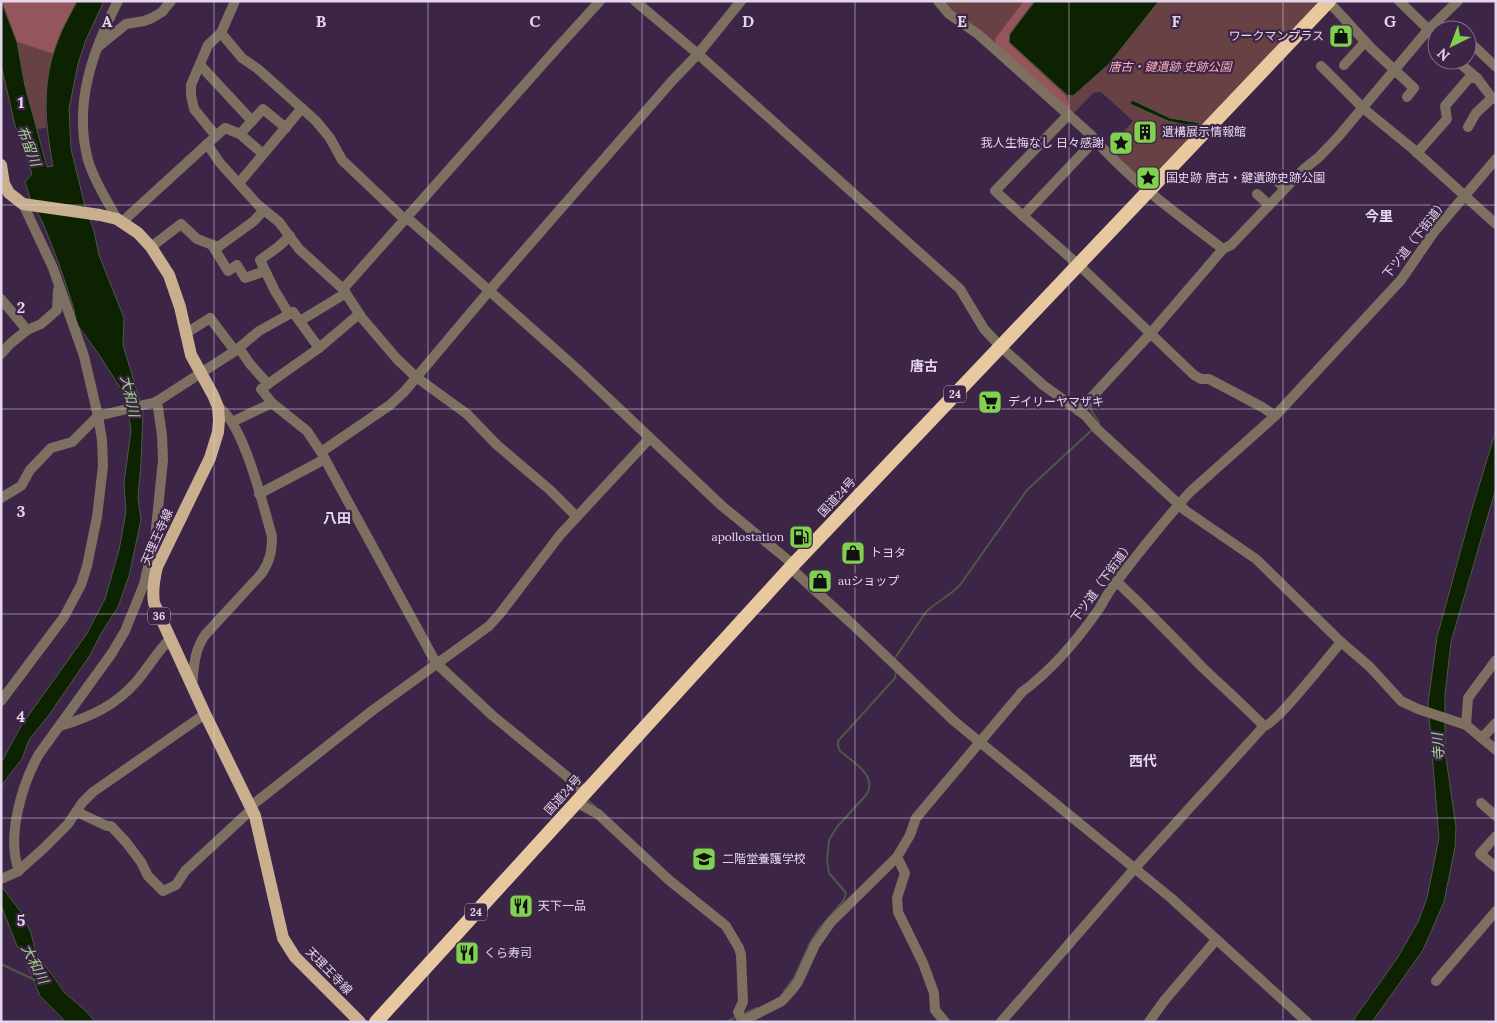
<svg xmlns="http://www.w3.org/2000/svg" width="1497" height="1023" viewBox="0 0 1497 1023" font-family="Lora,'Noto Sans JP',serif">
<rect width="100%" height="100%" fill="#3c2547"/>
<g fill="#674144">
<polygon points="941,1 1322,1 1147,186 1106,151 1133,121 1101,92 1093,93 1072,115 950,12"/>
<path d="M 17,42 L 54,54 C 46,79 45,103 46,128 L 37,129 L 25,86 Z"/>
</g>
<g fill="#95565b">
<polygon points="2,1 77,1 58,40 54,54 17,42"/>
<polygon points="1024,1 1034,1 1009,34 1009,43 1066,96 1070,110 996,47 995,39"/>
</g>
<g fill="#0c2200" stroke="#4d5846">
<path d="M 1,1 L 17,42 L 25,86 L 47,167 L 53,166 C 45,122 41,83 58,40 C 63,26 71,14 77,1 L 104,1 L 85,42 L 78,64 L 69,109 L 71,149 L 85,206 L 94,231 L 99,255 L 124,318 L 123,345 L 143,411 L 141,463 L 138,498 L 141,520 L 129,576 L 118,607 L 102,632 L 90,655 L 49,715 L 29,740 L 22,759 L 4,782 L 1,790 L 1,763 L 21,726 L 86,635 L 105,599 L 119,550 L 126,512 L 124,483 L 131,430 L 125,395 L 98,353 L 76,323 L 74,309 L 59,264 L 43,223 L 30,198 L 25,182 L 32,174 L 15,125 L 1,65 Z"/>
<polygon points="1035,1 1159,1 1109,64 1073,96 1067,95 1009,42 1010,34"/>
<polygon points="1132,100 1170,118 1200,123 1196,127 1168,121 1130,104"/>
<polygon points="1496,430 1496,488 1451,642 1445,695 1445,751 1456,827 1455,847 1444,902 1423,950 1372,1022 1352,1022 1398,957 1418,922 1427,898 1439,838 1428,703 1437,637 1472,509"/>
<polygon points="1,886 21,912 31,933 36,953 65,993 87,1012 95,1022 66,1022 40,996 25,960 25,955 17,946 1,905"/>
</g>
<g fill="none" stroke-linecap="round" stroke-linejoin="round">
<g stroke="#4d5846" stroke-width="2">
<polyline points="1091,404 1091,410 1099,422 1098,424"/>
<path d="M 895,658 L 926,612 C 936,602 950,596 960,585 L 1027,490 L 1093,429"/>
<polyline points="571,786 579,793"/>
<polyline points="586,799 596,807"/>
<polyline points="1,964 35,980"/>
<path d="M 784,991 L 794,978 L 810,943 L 818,930 L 844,900 L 846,893 L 829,873 L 827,861 L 829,840 L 837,827 L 867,794 C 877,775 853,762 840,751 L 838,746 L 838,741 L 895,678 L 896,671"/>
<polyline points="743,1014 757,1008"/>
<polyline points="726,1022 736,1017"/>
</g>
<g stroke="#7d7060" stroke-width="10">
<polyline points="635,1 698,54 960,289 984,329 1001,347 1043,385 1086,416 1097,429 1186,511 1256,559 1341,642 1370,667 1401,701 1418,709 1466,725 1496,750"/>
<path d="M 938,1 L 949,14 L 979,35 L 1091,135 C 1128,179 1177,214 1223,249"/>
<polyline points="1399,1 1427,28 1437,42"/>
<polyline points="1329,2 1372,49 1414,88 1407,97"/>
<polyline points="221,33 242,58 258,69 316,121 330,138 342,160 400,215 412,222 576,368 722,506 788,560 796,573 808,584 851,623 954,721 1171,898 1307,1022"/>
<polyline points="99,46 126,24 144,21 152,18 162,12 171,1"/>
<polyline points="1475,47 1496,67"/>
<polyline points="1456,60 1477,78 1492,98 1496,99"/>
<polyline points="200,65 252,121"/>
<polyline points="1344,65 1365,42"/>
<polyline points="1321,66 1364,109 1413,149 1496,224"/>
<polyline points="1068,115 995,191 1082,268 1194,375 1201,379 1209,379 1262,407 1275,416"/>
<polyline points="1468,127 1476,113 1492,98"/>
<polyline points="240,134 263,109 286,128"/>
<polyline points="216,136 225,128 240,134 263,154"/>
<polyline points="207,144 220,163 258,205 279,222 299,249 343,289 362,318 397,359 416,377 467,414 497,445 550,490 577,517"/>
<polyline points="1417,153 1447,119 1445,106 1469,78 1477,78"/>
<polyline points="1272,177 1285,188"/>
<polyline points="239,183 302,108"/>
<polyline points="1257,194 1269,205"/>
<polyline points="1023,216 1095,140"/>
<path d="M 117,219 C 107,200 94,181 88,160 C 73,104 93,50 118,1"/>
<polyline points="122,222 216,136 194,109 191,95 191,85 208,45 221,33 235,1"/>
<polyline points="212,245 228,271 237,265 245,278 265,271"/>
<polyline points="151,247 181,224 197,239 218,247 254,221 264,210"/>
<polyline points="343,289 558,47 600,1"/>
<polyline points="1,299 27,330"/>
<polyline points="289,314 275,291 260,260 278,247 290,236"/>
<polyline points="359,314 319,348 261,389 272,403 307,431 321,452 436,663 493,716 586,792"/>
<polyline points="300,321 346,293"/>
<polyline points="185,334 210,318 235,351"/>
<polyline points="239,348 250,364 268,384"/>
<polyline points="1,354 11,343 27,330 41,324 57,310 58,290"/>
<polyline points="1079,411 1150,334 1223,249 1231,245 1304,169 1319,157 1338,137 1428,30 1458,1"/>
<polyline points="232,422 272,403"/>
<polyline points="321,452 390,405 404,392 489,291 672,81 698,54 741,1"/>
<polyline points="259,494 325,459"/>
<polyline points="1,498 21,486 30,470 51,448 72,442 98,416 156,402 235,351 259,331 293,312 319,348"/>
<path d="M 1117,582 C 1146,609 1174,638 1202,667 C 1223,687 1244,706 1264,726"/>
<path d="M 192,685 C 194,667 194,651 205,635 L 262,573 C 270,561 272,551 272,536 C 263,506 244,423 218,407"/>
<polyline points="1,701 64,617 81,585 87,566 97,517 103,466 102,440 98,416 84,356 53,268 23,204"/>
<polyline points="1466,725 1468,698 1496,660"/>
<path d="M 60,726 C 90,717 115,706 136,682 C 148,668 157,652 170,639"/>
<polyline points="1482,738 1496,723"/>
<polyline points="576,802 598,814 669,880 726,926 739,948 741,955 743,1002 738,1012 743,1021"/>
<polyline points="1481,803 1496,816"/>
<polyline points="251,806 373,710 489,626 499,615 560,535 649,439"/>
<polyline points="77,812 107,826 111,826 126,842 141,862 148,876 163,891 176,885 185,871 252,809"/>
<polyline points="1496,836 1480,854 1496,867"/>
<polyline points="897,857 905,873 897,898 898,912 923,963 934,993 935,1010 945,1022"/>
<path d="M 19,871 C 6,837 22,784 39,754 L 112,653 L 125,631 L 144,584 L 155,538 L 163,460 L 162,435 L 157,401"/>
<polyline points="1,879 17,872 43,849 68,824 82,803 93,792 205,714"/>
<polyline points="1436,981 1496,911"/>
<path d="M 741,1022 L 782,1001 L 792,990 L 798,982 L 815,945 L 831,922 L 897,857 L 910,835 L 916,818 L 1022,692 C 1052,670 1078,639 1099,609 C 1103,602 1107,595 1111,589 C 1136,556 1162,523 1190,492 L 1275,416 L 1401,280 L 1434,232 L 1496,159"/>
<path d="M 1001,1022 L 1135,868 L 1264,726 C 1275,725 1330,655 1341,642"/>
<polyline points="1149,1022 1164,1001 1216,940"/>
</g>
<path stroke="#c9af8d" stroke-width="12" d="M 1,165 L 4,184 L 9,193 L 23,204 L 100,215 L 117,219 L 138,233 L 151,247 L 169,275 L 180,307 L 191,355 L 213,395 L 218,407 L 219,420 L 218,432 L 210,458 L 157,567 C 154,579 152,590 154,603 L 205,714 L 255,816 L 283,938 L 295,957 L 360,1022"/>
<polyline stroke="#e7c89f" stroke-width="14" points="376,1022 792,566 1329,1"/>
</g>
<path fill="none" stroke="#e4d6eb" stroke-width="1" stroke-opacity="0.55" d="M 214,1 L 214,1022M 428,1 L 428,1022M 642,1 L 642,1022M 855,1 L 855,1022M 1069,1 L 1069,1022M 1283,1 L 1283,1022M 1,205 L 1496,205M 1,409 L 1496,409M 1,614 L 1496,614M 1,818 L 1496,818"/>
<defs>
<g id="shop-square" transform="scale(1.25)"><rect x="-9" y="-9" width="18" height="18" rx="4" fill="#82d04f" stroke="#3c2547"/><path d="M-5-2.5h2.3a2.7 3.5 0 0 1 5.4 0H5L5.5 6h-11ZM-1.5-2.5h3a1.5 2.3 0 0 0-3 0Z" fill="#111"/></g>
<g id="building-square" transform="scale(1.25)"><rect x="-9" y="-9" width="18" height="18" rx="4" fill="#82d04f" stroke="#3c2547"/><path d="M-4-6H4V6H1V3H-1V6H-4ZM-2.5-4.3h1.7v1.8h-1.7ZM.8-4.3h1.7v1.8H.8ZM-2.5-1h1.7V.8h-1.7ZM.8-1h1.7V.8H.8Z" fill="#111"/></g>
<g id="sight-square" transform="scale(1.25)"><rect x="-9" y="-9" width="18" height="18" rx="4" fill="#82d04f" stroke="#3c2547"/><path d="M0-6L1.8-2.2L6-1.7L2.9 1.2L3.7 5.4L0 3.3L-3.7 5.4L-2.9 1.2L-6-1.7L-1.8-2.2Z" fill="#111"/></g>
<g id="supermarket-square" transform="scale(1.25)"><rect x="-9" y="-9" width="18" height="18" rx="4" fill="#82d04f" stroke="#3c2547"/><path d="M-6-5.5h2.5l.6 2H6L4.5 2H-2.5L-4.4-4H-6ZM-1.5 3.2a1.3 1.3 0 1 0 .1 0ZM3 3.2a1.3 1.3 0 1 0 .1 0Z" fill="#111"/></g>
<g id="fuel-square" transform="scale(1.25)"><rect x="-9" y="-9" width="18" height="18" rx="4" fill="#82d04f" stroke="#3c2547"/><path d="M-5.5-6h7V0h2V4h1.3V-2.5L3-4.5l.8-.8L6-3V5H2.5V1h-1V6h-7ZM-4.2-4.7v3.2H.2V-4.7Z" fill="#111"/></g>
<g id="school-square" transform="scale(1.25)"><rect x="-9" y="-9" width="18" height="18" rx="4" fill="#82d04f" stroke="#3c2547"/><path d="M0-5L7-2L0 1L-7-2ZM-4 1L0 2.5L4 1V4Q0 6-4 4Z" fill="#111"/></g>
<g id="restaurant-square" transform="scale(1.25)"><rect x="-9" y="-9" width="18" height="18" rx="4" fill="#82d04f" stroke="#3c2547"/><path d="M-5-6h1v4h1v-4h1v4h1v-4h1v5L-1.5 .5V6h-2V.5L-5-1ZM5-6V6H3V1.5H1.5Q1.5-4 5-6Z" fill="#111"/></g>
</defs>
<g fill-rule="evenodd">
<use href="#shop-square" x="1341" y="36"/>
<use href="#building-square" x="1145" y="132"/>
<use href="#sight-square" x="1121" y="143"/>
<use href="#sight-square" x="1148" y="178"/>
<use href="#supermarket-square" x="990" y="402"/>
<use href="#fuel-square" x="801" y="537"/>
<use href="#shop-square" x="853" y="553"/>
<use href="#shop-square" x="820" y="581"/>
<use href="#school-square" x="704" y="859"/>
<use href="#restaurant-square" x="521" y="906"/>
<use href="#restaurant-square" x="467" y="953"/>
</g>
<g text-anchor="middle" stroke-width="4.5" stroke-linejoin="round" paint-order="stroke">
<g fill="#3c2547" stroke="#b2a1ba" stroke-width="1">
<rect x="944" y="385.5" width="22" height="17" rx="4"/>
<rect x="148" y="607.5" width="22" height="17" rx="4"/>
<rect x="465" y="903.5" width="22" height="17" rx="4"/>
</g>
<g font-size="11" font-weight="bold" fill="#e4d6eb">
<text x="955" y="398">24</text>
<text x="159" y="620">36</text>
<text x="476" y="916">24</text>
</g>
<g font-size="12" fill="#e4d6eb" stroke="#3c2547" text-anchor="start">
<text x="1324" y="40" text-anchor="end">ワークマンプラス</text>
<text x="1162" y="136">遺構展示情報館</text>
<text x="1104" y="147" text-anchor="end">我人生悔なし 日々感謝</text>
<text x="1166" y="182">国史跡 唐古・鍵遺跡史跡公園</text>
<text x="1008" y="406">デイリーヤマザキ</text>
<text x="784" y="541" text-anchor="end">apollostation</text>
<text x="870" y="557">トヨタ</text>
<text x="838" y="585">auショップ</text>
<text x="722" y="863">二階堂養護学校</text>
<text x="538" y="910">天下一品</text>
<text x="484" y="957">くら寿司</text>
</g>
<g font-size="12" font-style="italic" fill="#fcaeb3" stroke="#3c2547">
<text x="1170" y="71">唐古・鍵遺跡 史跡公園</text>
</g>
<g font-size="12" fill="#e4d6eb" stroke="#3c2547">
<text transform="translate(1415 239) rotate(-52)" y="4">下ツ道（下街道）</text>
<text transform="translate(837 497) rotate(-47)" y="4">国道24号</text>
<text transform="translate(157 537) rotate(-66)" y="4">天理王寺線</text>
<text transform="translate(1102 582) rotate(-54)" y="4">下ツ道（下街道）</text>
<text transform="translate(563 795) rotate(-48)" y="4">国道24号</text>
<text transform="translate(329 971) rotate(46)" y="4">天理王寺線</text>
</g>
<g font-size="14" font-style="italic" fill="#a3d488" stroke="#3c2547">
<text transform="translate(29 146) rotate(69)" y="5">布留川</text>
<text transform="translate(130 396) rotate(77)" y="5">大和川</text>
<text transform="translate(1438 747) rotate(-94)" y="5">寺川</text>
<text transform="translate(35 964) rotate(63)" y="5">大和川</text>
</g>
<g font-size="14" font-weight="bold" fill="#e4d6eb" stroke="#3c2547">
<text x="1379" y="221">今里</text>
<text x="924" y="371">唐古</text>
<text x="337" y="523">八田</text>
<text x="1143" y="766">西代</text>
</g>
</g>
<g font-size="16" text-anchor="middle" font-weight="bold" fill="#e4d6eb" stroke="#3c2547" stroke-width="4.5" stroke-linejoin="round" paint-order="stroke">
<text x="107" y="27">A</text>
<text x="321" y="27">B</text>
<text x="535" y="27">C</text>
<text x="748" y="27">D</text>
<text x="962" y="27">E</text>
<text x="1176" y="27">F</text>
<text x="1390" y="27">G</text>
<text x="21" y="108">1</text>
<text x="21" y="313">2</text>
<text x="21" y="517">3</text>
<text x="21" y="722">4</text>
<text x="21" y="926">5</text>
</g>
<rect width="1497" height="1023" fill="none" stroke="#e4d6eb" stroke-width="5"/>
<g transform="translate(1452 45) rotate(222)"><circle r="24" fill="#3c2547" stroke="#7f6c89"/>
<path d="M0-4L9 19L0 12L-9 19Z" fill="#82d04f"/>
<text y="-8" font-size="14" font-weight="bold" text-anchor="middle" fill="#e4d6eb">N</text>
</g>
</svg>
